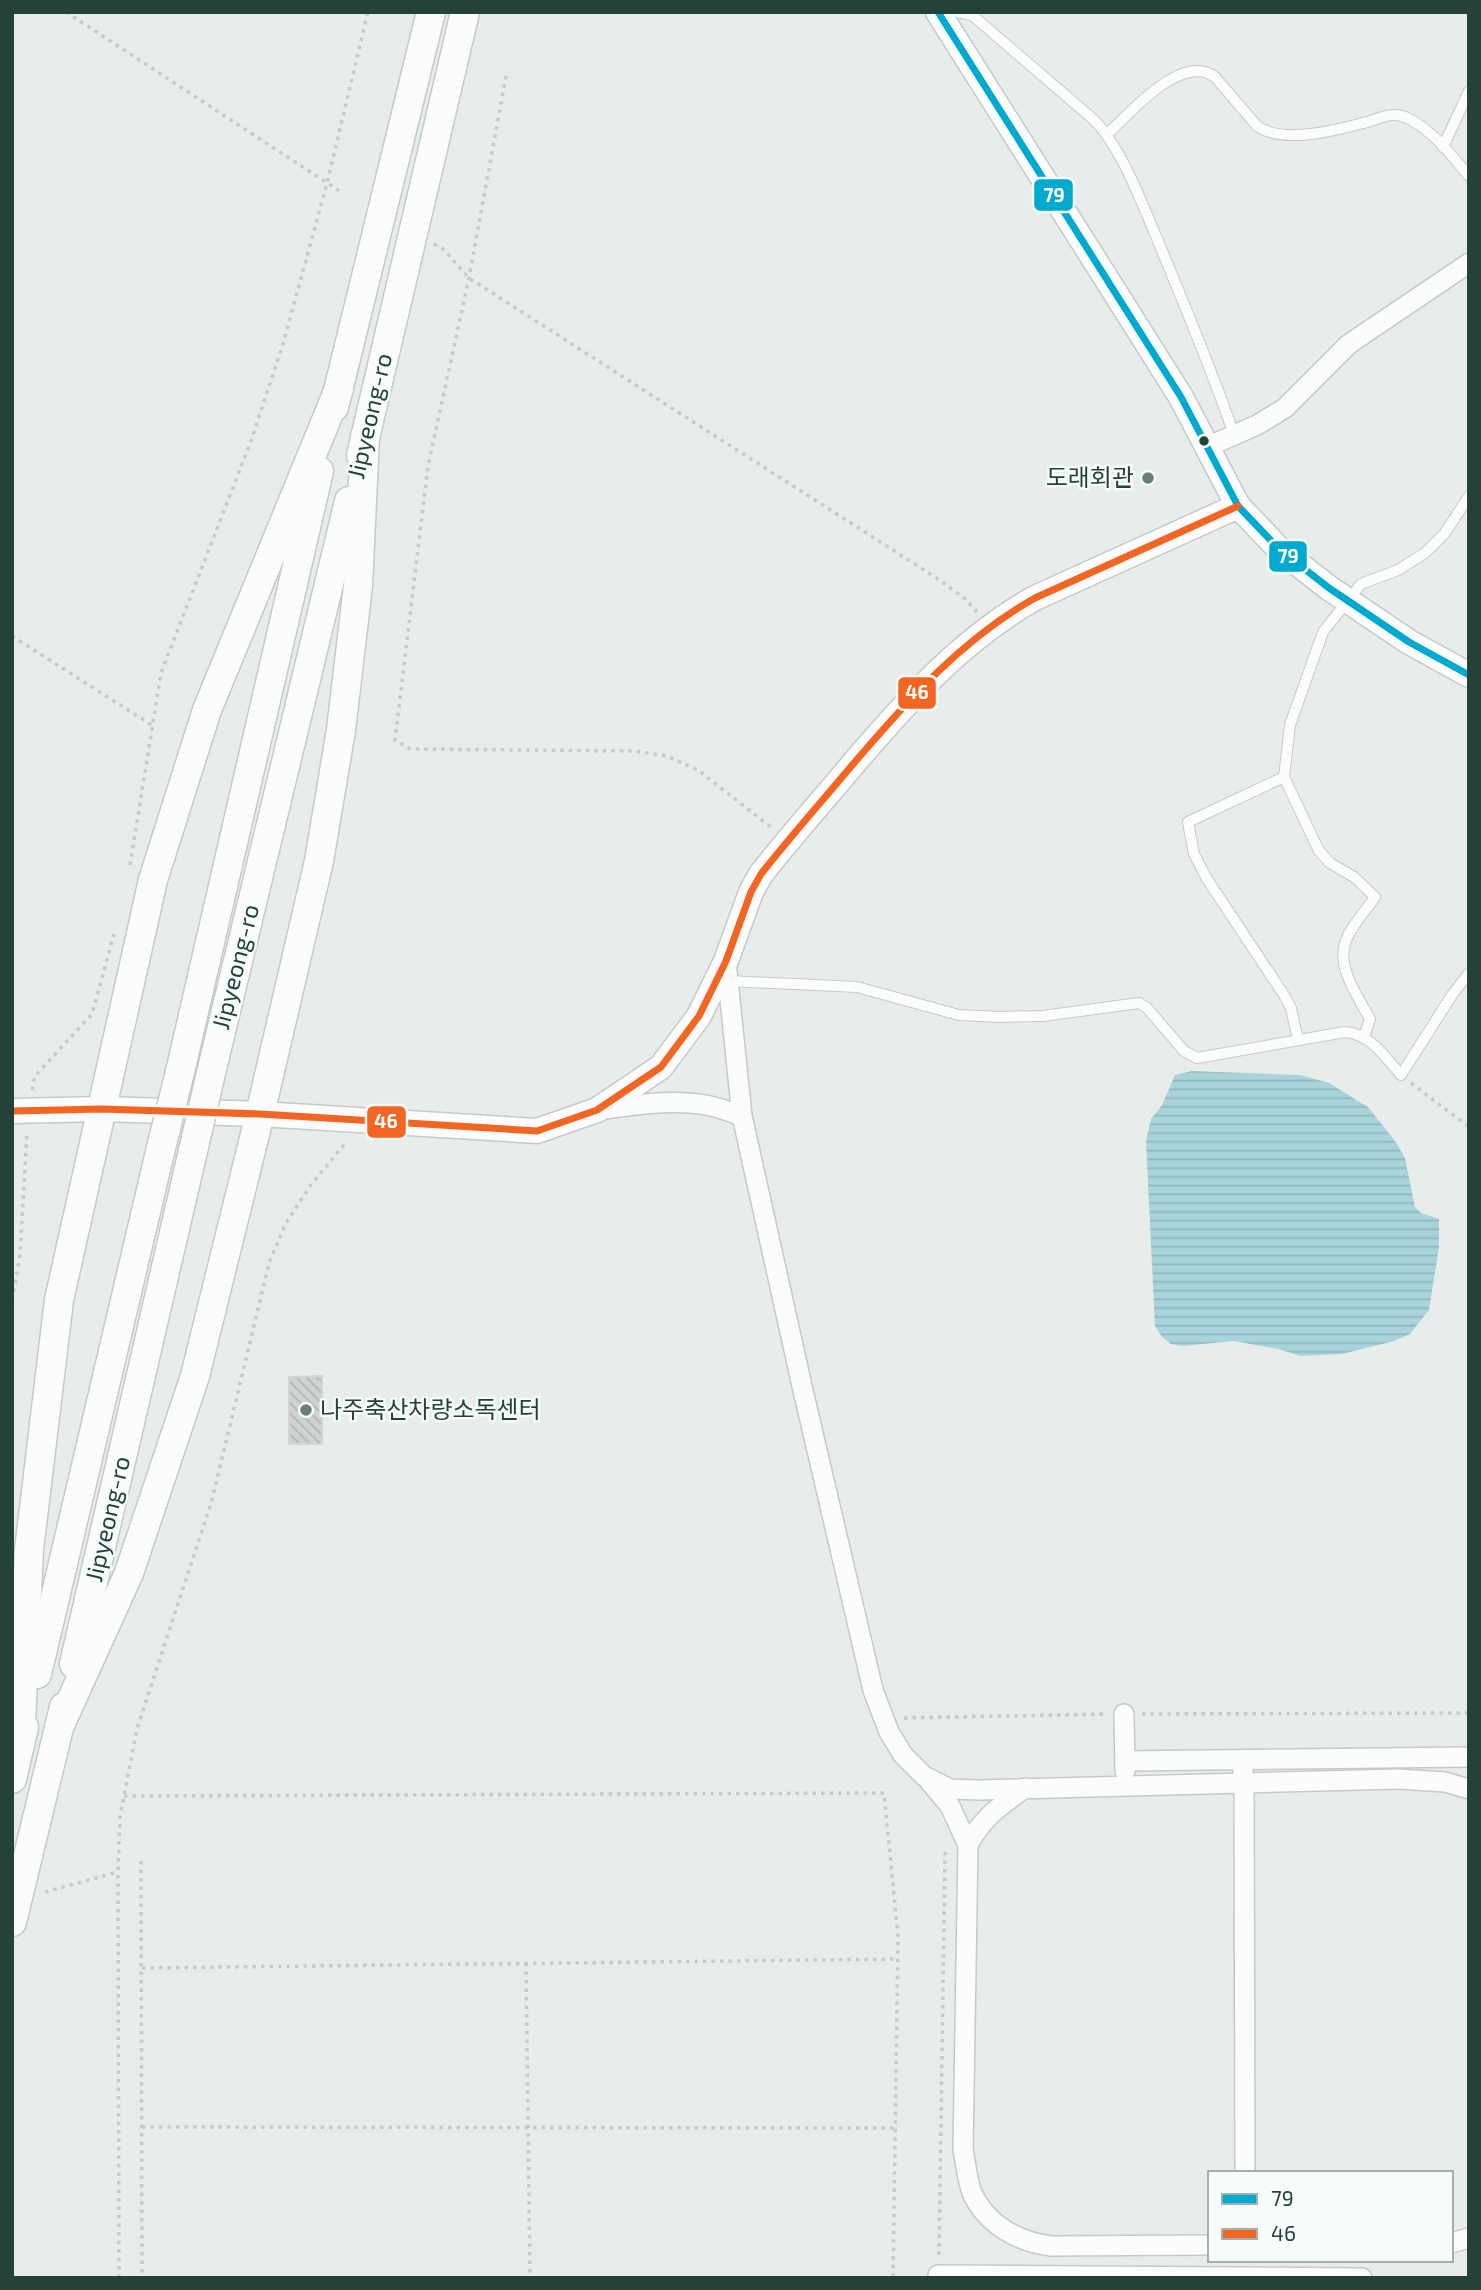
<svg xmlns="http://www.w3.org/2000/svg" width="1481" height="2290" viewBox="0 0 1481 2290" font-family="'Exo 2','Noto Sans KR',sans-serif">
<defs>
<pattern id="water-rules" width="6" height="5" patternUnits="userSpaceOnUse" patternTransform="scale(1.75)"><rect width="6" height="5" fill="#a9d4db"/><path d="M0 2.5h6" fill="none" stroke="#91b7bd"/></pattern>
<pattern id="building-back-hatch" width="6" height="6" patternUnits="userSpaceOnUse" patternTransform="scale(1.75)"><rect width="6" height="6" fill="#cfd4d2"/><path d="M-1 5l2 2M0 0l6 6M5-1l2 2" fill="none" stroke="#b2b7b5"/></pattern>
</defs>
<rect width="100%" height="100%" fill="#e8edeb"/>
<polygon fill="url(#water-rules)" points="1192,1071 1300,1075 1329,1083 1368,1107 1395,1141 1405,1158 1415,1207 1421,1213 1439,1219 1439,1247 1429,1310 1410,1334 1394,1341 1342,1354 1301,1356 1278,1349 1234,1341 1182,1346 1171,1344 1162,1337 1155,1326 1146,1141 1151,1119 1162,1105 1175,1075"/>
<polygon fill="url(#building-back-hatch)" stroke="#d1d6d4" stroke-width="2" points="322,1376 322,1444 289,1444 289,1377"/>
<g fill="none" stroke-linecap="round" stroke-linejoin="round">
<g stroke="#c5cac8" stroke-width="12">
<g id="service">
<path d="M 957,12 L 972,15 L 1093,119 C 1120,145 1141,201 1156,236 C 1183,302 1211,367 1234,435"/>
<path d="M 1107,134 C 1131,113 1181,52 1215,77 L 1257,126 C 1282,144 1334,131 1363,123 C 1377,120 1390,111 1405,117 C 1431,128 1451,155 1469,176"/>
<polyline points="1443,147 1469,91"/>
<path d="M 1284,777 L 1319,851 L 1330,863 L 1354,877 L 1375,897 C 1365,912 1350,927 1345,943 C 1337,969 1359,998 1370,1019 L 1364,1037"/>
<path d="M 728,981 L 857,987 L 959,1015 L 998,1017 L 1043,1016 L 1139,1003 L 1147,1008 L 1184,1051 L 1197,1058 L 1345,1032 C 1371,1034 1385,1057 1401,1075 L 1452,995 L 1469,973"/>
<polyline points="1298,1040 1291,1008 1284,995 1207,879 1194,854 1188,822 1284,777 1290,725 1323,632 1361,584 1398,570 1425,553 1445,533 1469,496"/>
</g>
</g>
<g stroke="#c5cac8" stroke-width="22">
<g id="minor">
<polyline points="1207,447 1257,425 1285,408 1349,344 1469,263"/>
<polyline points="726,961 742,1116 802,1386 873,1690 889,1732 903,1755 924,1776 950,1789 979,1790 1398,1779 1445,1782 1469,1789"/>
<path d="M 598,1110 C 633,1105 670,1099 706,1105 C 718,1107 731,1112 742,1116"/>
<polyline points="1124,1714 1125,1771"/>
<polyline points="1242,1760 1244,1783 1245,2173"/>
<polyline points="1125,1761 1469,1757"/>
<polyline points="930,1782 950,1806 968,1845"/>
<path d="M 1025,1788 C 1000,1806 983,1817 968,1845 L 963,2150 C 966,2164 967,2180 972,2193 C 987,2225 1018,2242 1051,2246 L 1210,2245"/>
<polyline points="1451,2243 1469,2238"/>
<polyline points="938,2275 1362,2278"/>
</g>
</g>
<g stroke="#c5cac8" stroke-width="27">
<g id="tertiary">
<polyline points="938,12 1181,397 1238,506 1279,549 1329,588 1409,642 1469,675"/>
<path d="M 12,1111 L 102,1109 L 260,1114 L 537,1131 L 597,1110 L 661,1067 L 699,1016 L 726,961 L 751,892 L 761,874 C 791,836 823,800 854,763 C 908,700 962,639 1035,598 L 1238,506"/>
</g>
</g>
<g stroke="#c3cbc8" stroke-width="31">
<g id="secondary">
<polyline points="334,407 431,12"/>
<polyline points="361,455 465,12"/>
<polyline points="180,1072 319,471"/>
<polyline points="211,1073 349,501"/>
<polyline points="74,1664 193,1151"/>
<polyline points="37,1674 160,1152"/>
<polyline points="60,1725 129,1573 195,1376 260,1114 319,861 341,730 358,586 365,437"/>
<polyline points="20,1744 29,1550 59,1300 153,880 207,710 339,389"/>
<polyline points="12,1779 24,1727"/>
<polyline points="12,1922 64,1707"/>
</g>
</g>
<g stroke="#c3ccca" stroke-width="3.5" stroke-dasharray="3.5 5" stroke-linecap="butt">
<polyline points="66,12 341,192"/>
<polyline points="506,76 469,278 428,466 395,740 410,749 635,751 667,756 698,770 772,828"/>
<polyline points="434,244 443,249 469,278 938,579 964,598 977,612"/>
<polyline points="12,636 153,726"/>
<polyline points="130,865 161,673 251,441 283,344 327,183 368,12"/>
<polyline points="1411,1083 1469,1127"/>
<polyline points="32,1090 35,1076 92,1014 114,934"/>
<polyline points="12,1300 20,1256 27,1132"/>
<polyline points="1142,1714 1469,1713"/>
<polyline points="904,1718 1106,1714"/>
<polyline points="124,1796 884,1793 898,1936 893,2278"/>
<polyline points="141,1861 142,2278"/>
<polyline points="45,1892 118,1872"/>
<polyline points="526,1963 530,2278"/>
<polyline points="142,1968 897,1959"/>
<polyline points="142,2127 895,2128"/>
<polyline points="939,2255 945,1855 947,1850"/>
<polyline points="119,2278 118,1872 120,1816 137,1729 212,1500 269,1263 286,1223 310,1186 347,1141"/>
</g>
<use href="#service" stroke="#fcfcfc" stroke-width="10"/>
<use href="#minor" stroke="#fcfcfc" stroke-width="19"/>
<use href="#tertiary" stroke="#fcfcfc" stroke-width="24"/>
<use href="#secondary" stroke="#fcfcfc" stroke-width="28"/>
<g stroke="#c3cbc8" stroke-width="31" stroke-linecap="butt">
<g id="secondary-bridge">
<polyline points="193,1151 211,1073"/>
<polyline points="160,1152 180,1072"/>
</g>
</g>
<use href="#secondary-bridge" stroke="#fcfcfc" stroke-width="28"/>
<g stroke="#f7fbf9" stroke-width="12">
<polyline id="bus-1" points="938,12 1181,397 1238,506 1279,549 1329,588 1409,642 1469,675"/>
</g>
<g stroke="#f7fbf9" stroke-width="12">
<path id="bus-2" d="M 12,1111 L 102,1109 L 260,1114 L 537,1131 L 597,1110 L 661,1067 L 699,1016 L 726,961 L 751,892 L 761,874 C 791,836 823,800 854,763 C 908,700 962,639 1035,598 L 1238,506"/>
</g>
<use href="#bus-1" stroke="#00a9ce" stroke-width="7"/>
<use href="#bus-2" stroke="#f26522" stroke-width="7"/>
</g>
<circle fill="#24423a" stroke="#f7fbf9" stroke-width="2.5" cx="1204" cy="441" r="6"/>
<g fill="#697e78" stroke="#f7fbf9" stroke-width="2.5">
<circle cx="1148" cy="478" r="7"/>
<circle cx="306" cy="1410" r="7"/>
</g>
<g text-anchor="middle" stroke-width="5" stroke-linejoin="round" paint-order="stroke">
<g font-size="24" fill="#24423a" stroke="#f7fbf9">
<text transform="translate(370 416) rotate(-77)" y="8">Jipyeong-ro</text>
<text transform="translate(236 967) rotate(-76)" y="8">Jipyeong-ro</text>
<text transform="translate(108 1519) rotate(-77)" y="8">Jipyeong-ro</text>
</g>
<g font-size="24" fill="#24423a" stroke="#f7fbf9" text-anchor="end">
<text x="1134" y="486">도래회관</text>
<text x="320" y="1418" text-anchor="start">나주축산차량소독센터</text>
</g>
</g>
<g stroke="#f7fbf9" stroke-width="2.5">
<rect x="1033" y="178" width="41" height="34" rx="7" fill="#00a9ce"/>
<rect x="1268" y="540" width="40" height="33" rx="7" fill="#00a9ce"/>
<rect x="897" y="676" width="40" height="34" rx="7" fill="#f26522"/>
<rect x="366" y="1105" width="41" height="34" rx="7" fill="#f26522"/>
</g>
<g font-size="19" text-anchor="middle" font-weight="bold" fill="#fff">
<text x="1054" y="202">79</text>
<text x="1288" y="563">79</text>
<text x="917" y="699">46</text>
<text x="386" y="1128">46</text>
</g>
<rect width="1481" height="2290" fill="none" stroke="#24423a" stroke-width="28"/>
<rect x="1208" y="2171" width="245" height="91" fill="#f7fbf9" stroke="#a3b1ad" stroke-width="2"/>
<rect x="1222" y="2194" width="35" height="10" fill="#00a9ce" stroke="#a3b1ad" stroke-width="2"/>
<text x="1271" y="2206" font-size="21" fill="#24423a">79</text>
<rect x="1222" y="2229" width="35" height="10" fill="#f26522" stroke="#a3b1ad" stroke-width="2"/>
<text x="1271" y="2241" font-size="21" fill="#24423a">46</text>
</svg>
